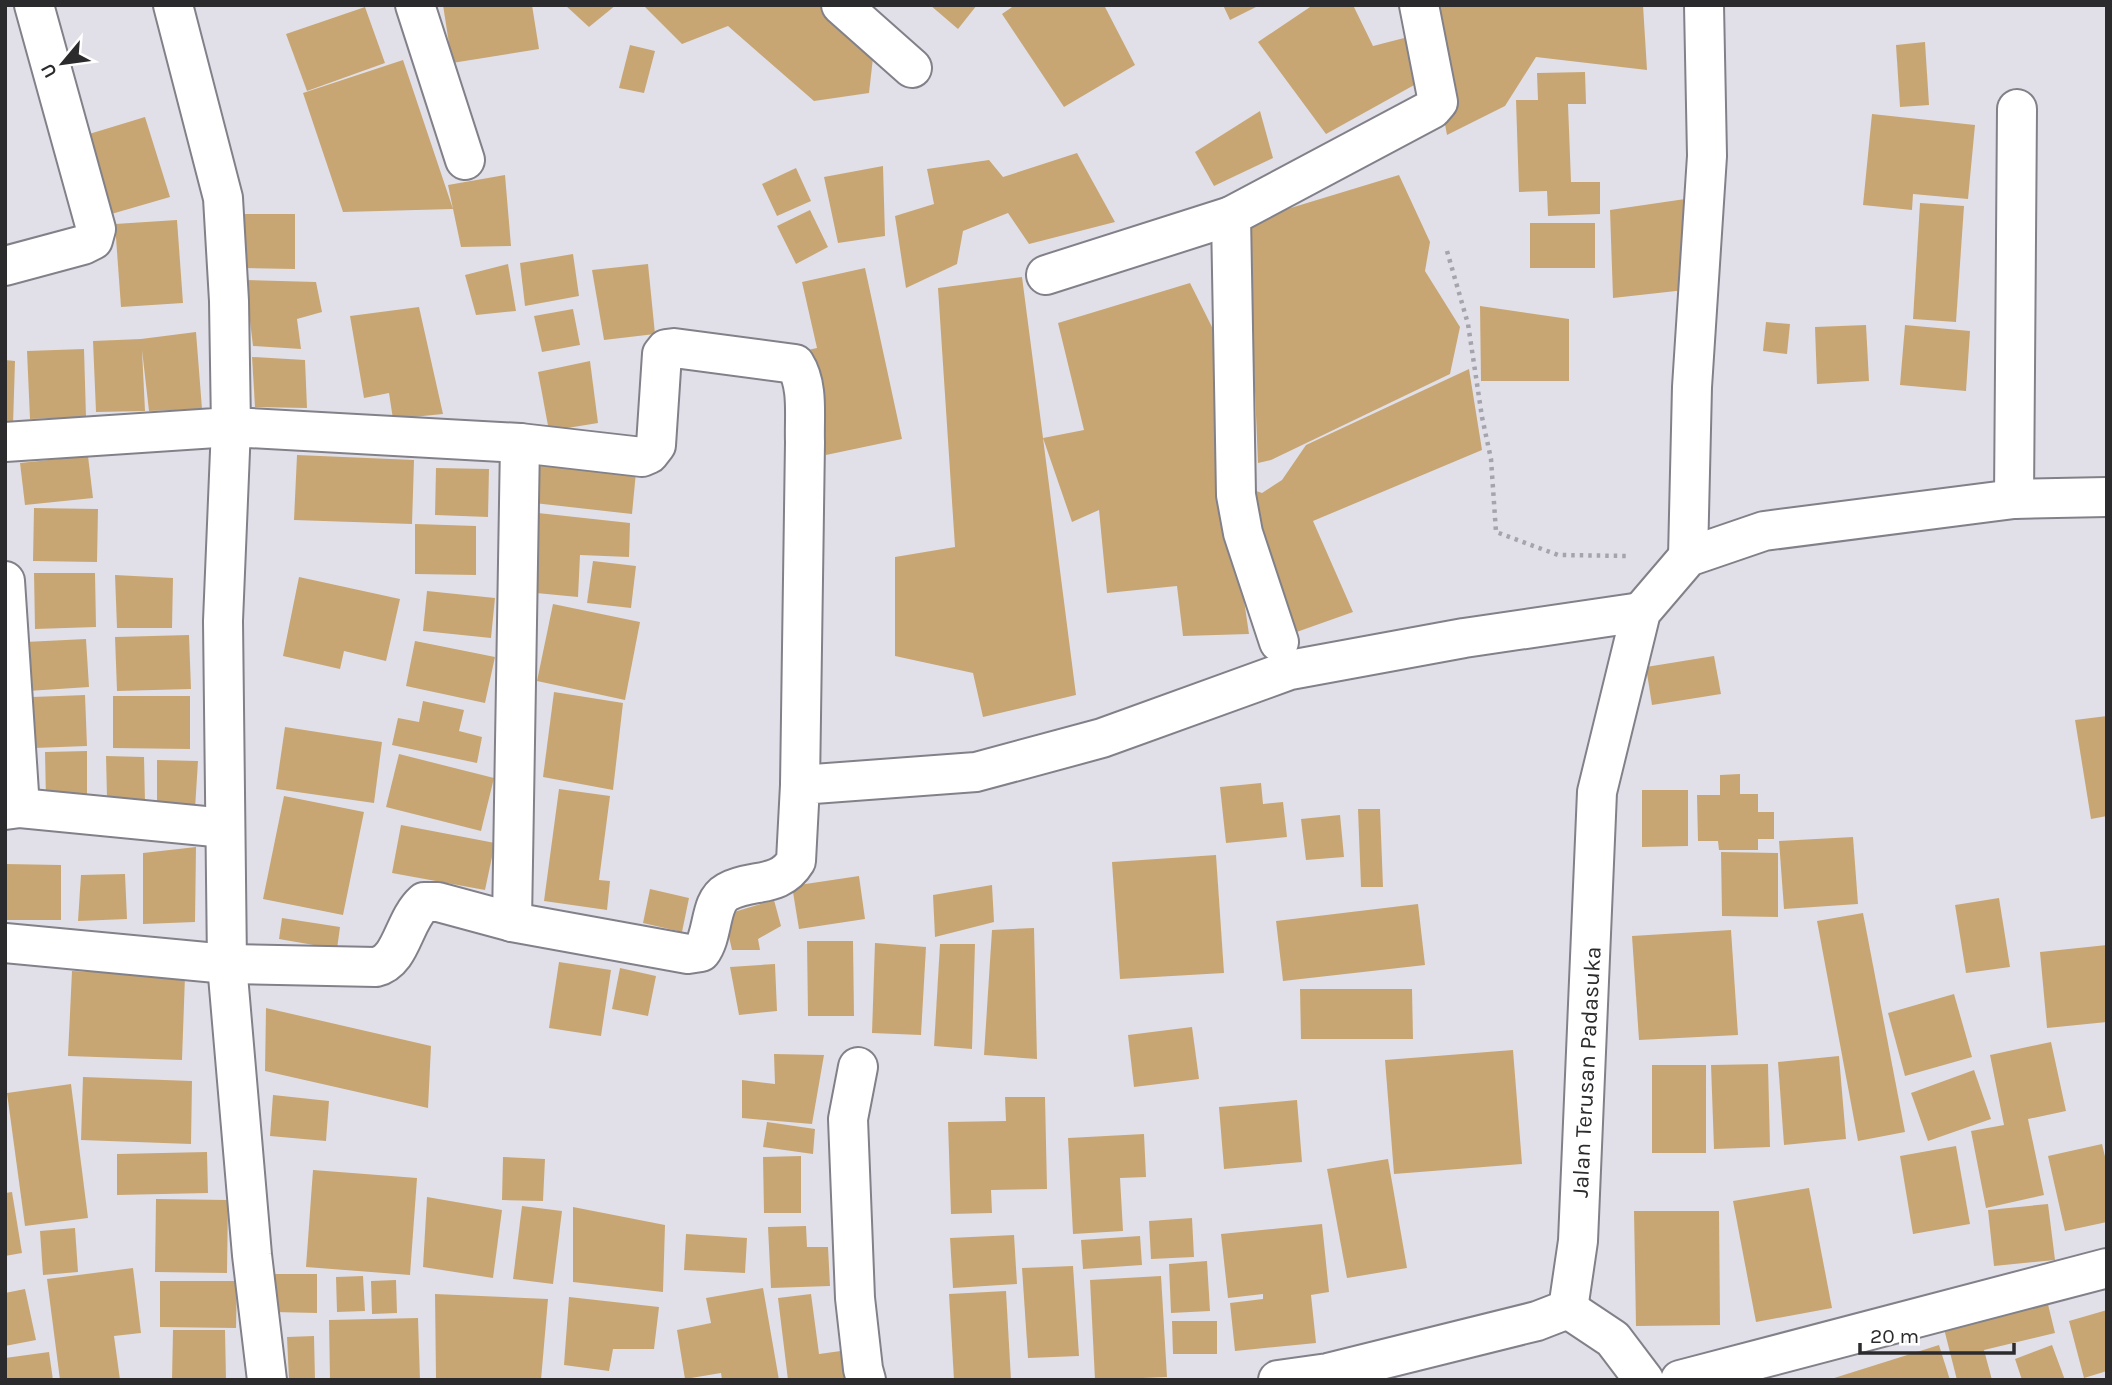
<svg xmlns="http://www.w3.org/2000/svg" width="2112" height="1385" viewBox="0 0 2112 1385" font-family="Karla,sans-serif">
<rect width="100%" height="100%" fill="#e1e0e9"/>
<g fill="#c8a673">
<polygon points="443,5 532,5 539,49 452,63"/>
<polygon points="565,5 616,5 589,27"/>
<polygon points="643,5 823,5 874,49 869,93 814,101 728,26 682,44"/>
<polygon points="930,5 977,5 958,29"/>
<polygon points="1015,5 1104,5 1135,65 1064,107 1002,14"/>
<polygon points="1223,5 1260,5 1230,20"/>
<polygon points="1313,5 1353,5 1373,46 1408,37 1416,84 1326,134 1258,42"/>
<polygon points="1423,5 1643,5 1647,70 1536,57 1505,106 1447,135"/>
<polygon points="365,7 385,63 307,91 286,34"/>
<polygon points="1925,42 1929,105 1900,107 1896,45"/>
<polygon points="630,45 655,51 644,93 619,88"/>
<polygon points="403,60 453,209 448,185 505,175 511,246 461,247 453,209 343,212 303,93"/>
<polygon points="1585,72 1586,104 1568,104 1571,182 1600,182 1600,214 1548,216 1547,191 1519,192 1516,100 1538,100 1537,73"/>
<polygon points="1260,111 1273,158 1214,186 1195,152"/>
<polygon points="1872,114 1975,125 1968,199 1913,194 1912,210 1863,205"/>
<polygon points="145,117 170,197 101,217 76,138"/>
<polygon points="1077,153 1115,222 1029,244 1008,213 963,231 957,264 906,288 895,216 934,204 927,169 989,160 1003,177"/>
<polygon points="883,166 885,236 838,243 824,177"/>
<polygon points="796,168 811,201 777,216 762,184"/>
<polygon points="1399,175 1430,242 1425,271 1460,327 1450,374 1271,460 1258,463 1248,221"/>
<polygon points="1692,198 1685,290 1613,298 1610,210"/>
<polygon points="1920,203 1964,206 1956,322 1913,319"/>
<polygon points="810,210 828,247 796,264 777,226"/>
<polygon points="243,214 295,214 295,269 243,268"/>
<polygon points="177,220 183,303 121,307 115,224"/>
<rect x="1530" y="223" width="65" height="45"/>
<polygon points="573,254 579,296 525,306 520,263"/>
<polygon points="508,264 516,311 476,315 465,275"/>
<polygon points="648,264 655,334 604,340 592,270"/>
<polygon points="865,268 902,439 826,455 803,351 817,348 802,282"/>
<polygon points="1022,277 1043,438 1084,430 1058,323 1190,283 1220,343 1227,485 1249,634 1183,636 1177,586 1107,593 1099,510 1072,522 1043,438 1076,695 983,717 973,673 895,656 895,557 955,547 938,288"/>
<polygon points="245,280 316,282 322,312 297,319 301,349 253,346"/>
<polygon points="1480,306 1569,319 1569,381 1481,381"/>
<polygon points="419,307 443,414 393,419 389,393 364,398 350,316"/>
<polygon points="573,309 580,345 542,352 534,316"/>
<polygon points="1766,322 1790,324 1787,354 1763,351"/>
<polygon points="1866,325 1869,381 1817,384 1815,327"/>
<polygon points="1905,325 1970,331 1966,391 1900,385"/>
<polygon points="196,332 202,409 149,411 142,350 145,411 96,412 93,341 141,339"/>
<polygon points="84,349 86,417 30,419 27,351"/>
<polygon points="252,357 305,360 307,408 255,407"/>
<polygon points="5,360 15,361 13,425 5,424"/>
<polygon points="590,361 598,423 549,431 538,372"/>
<polygon points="1469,369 1482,450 1313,521 1353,612 1291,634 1239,485 1262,493 1282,480 1306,445"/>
<polygon points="297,455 414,460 412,524 294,520"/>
<polygon points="88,456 93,498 25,505 20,463"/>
<polygon points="539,460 636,472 632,514 534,503"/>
<polygon points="436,468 489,469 488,517 435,515"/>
<polygon points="34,508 98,509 97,562 33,561"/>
<polygon points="538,513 630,523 629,557 580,555 578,597 536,593"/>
<polygon points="415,524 476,526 476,575 415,574"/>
<polygon points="593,561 636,566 631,608 587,603"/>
<polygon points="34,573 95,573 96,627 35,629"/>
<polygon points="115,575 173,578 172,628 117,628"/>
<polygon points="299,577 400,599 386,661 344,651 340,669 283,656"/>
<polygon points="427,591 495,598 491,638 423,631"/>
<polygon points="553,604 640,622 625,700 537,681"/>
<polygon points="189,635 191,689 117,691 115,637"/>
<polygon points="86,639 89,687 28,691 25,642"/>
<polygon points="415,641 495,657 485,703 406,686"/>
<polygon points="1714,656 1721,694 1652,705 1646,667"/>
<polygon points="554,692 623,703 613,790 543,777"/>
<polygon points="85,695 87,746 34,748 32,697"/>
<polygon points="113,696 190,696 190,749 113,748"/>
<polygon points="423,701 464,710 459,731 482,737 477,763 392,745 398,718 419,722"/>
<polygon points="2107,716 2107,816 2091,819 2075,720"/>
<polygon points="285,727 382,742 374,803 276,789"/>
<polygon points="87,751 87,800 46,801 45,752"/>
<polygon points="399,754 494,778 481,831 386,807"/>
<polygon points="106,756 144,757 145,802 107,798"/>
<polygon points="157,760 198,761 195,809 157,808"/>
<polygon points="1740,774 1740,794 1758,794 1758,812 1774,812 1774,839 1758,839 1758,850 1719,850 1718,841 1698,841 1697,795 1720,795 1720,775"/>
<polygon points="1261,783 1263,804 1283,802 1287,837 1226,843 1220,787"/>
<polygon points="559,789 610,796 599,880 610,881 607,910 544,901"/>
<polygon points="1642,790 1688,790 1688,846 1642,847"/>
<polygon points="284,796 364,812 343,915 263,899"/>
<polygon points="1358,809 1380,809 1383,887 1361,887"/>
<polygon points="1340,815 1344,857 1306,860 1301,819"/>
<polygon points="401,825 495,843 485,890 392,873"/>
<polygon points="1853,837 1858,904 1784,909 1779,841"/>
<polygon points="196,847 195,922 143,924 143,853"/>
<polygon points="1721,852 1778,853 1778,917 1722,916"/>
<polygon points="1216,855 1224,973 1120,979 1112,862"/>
<polygon points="5,864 61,865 61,920 5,920"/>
<polygon points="125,874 127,919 78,921 81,875"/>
<polygon points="859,876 865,919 799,929 792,886"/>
<polygon points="992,885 994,922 935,937 933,895"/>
<polygon points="650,889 689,898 682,932 643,923"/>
<polygon points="1999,898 2010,967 1966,973 1955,905"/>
<polygon points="774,900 781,926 758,939 760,950 732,950 724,915"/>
<polygon points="1418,904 1425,965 1283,981 1276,921"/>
<polygon points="1863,913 1905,1132 1858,1141 1817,921"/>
<polygon points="282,918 340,927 337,949 279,939"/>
<polygon points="1034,928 1037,1059 984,1055 992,930"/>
<polygon points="1731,930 1738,1035 1639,1040 1632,936"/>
<polygon points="807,941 853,941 854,1016 808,1016"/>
<polygon points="875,943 926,947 921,1035 872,1033"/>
<polygon points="940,944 975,944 972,1049 934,1046"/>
<polygon points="2107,945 2107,1022 2047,1028 2040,952"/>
<polygon points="559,962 611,970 601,1036 549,1028"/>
<polygon points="775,964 777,1011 739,1015 730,967"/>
<polygon points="620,968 656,976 648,1016 612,1009"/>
<polygon points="72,971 185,976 182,1060 68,1056"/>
<polygon points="1300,989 1412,989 1413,1039 1301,1039"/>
<polygon points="1954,994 1972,1057 1905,1076 1888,1013"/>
<polygon points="266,1008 431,1046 428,1108 265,1071"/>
<polygon points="1192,1027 1199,1079 1134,1087 1128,1035"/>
<polygon points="2051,1042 2066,1111 2028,1119 2044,1195 1986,1208 1971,1131 2004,1125 1990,1055"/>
<polygon points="1513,1050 1522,1164 1394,1174 1385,1060"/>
<polygon points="774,1054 824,1055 812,1124 742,1118 742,1080 775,1084"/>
<polygon points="1839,1056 1846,1139 1784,1145 1778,1062"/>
<polygon points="1768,1064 1770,1147 1714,1149 1711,1065"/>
<rect x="1652" y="1065" width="54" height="88"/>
<polygon points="1974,1070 1991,1119 1928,1141 1911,1093"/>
<polygon points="83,1077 192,1081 191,1144 81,1140"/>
<polygon points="71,1084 88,1218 25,1226 7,1093"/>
<polygon points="273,1095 329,1101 326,1141 270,1136"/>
<polygon points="1005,1097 1045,1097 1047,1189 991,1190 992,1213 951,1214 948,1122 1006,1121"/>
<polygon points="1297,1100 1302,1162 1224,1169 1219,1107"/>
<polygon points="767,1122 815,1129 813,1154 763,1147"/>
<polygon points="1144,1134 1146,1177 1120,1178 1123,1231 1073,1234 1068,1138"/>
<polygon points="2102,1144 2107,1165 2107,1222 2065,1231 2048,1156"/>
<polygon points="1956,1146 1970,1224 1913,1234 1900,1156"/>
<polygon points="207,1152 208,1193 117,1195 117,1154"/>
<polygon points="801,1156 801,1213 764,1213 763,1157"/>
<polygon points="503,1157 545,1159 543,1201 502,1200"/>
<polygon points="1388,1159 1407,1268 1347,1278 1327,1169"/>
<polygon points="313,1170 417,1178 410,1275 306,1267"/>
<polygon points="1809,1188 1832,1308 1756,1322 1733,1201"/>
<polygon points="12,1192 22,1253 5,1256 5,1193"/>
<polygon points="427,1197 502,1210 493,1278 423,1267"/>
<polygon points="156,1199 228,1200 227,1273 155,1272"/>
<polygon points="2048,1204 2055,1260 1994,1266 1988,1210"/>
<polygon points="522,1206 562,1211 553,1284 513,1279"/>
<polygon points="573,1207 665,1225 663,1292 573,1282"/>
<polygon points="1634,1211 1719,1211 1720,1325 1636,1326"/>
<polygon points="1192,1218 1194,1257 1151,1259 1149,1221"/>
<polygon points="1322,1224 1329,1292 1311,1295 1316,1343 1235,1351 1230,1303 1263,1299 1263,1294 1228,1298 1221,1234"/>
<polygon points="806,1226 807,1247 828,1247 830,1286 771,1288 768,1227"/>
<polygon points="75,1228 78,1272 43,1275 40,1231"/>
<polygon points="686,1234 747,1238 745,1273 684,1270"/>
<polygon points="1014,1235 1017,1284 953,1288 950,1238"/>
<polygon points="1140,1236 1142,1265 1083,1269 1081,1240"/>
<polygon points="1207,1261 1210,1311 1171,1313 1169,1264"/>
<polygon points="1073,1266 1079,1356 1028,1358 1022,1268"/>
<polygon points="133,1268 141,1333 114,1336 120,1380 60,1380 47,1279"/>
<polygon points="274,1274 317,1274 317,1313 273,1312"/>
<polygon points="363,1276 365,1311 337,1312 336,1277"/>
<polygon points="1161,1276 1167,1377 1095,1380 1090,1280"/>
<polygon points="396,1280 397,1313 372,1314 371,1281"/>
<polygon points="160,1281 237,1281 236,1328 160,1327"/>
<polygon points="763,1288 779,1380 722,1380 721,1373 685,1379 677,1330 711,1323 706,1298"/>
<polygon points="25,1289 36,1340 5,1346 5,1293"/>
<polygon points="1006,1291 1011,1380 954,1380 949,1294"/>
<polygon points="2045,1292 2055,1333 1984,1350 1992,1380 1957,1380 1941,1317"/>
<polygon points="435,1294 548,1299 541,1380 436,1380"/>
<polygon points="811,1294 819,1354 848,1350 851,1380 788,1380 778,1298"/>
<polygon points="569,1297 659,1307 654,1349 613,1349 609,1371 564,1365"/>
<polygon points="2107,1310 2107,1371 2084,1378 2069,1321"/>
<polygon points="418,1318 420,1380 330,1380 329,1320"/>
<polygon points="1172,1321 1217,1321 1217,1354 1173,1354"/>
<polygon points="173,1330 225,1330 226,1380 172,1380"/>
<polygon points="314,1336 315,1380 289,1380 287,1337"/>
<polygon points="1939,1345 1950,1380 1831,1380 1831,1379"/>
<polygon points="2052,1345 2065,1380 2022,1380 2015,1359"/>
<polygon points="49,1352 53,1380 5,1380 5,1358"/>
</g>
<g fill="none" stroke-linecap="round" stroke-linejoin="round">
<g stroke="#828189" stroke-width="42">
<g id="street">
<polyline points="415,5 465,160"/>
<polyline points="841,5 912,68"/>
<polyline points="5,266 83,245 93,240 96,229 34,5"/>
<polyline points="1046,275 1231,216"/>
<polyline points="5,442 231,427 229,301 223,198 173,5"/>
<polyline points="2014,499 2017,109"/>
<polyline points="1688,557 1692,387 1707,156 1704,5"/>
<polyline points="5,581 20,808"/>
<polyline points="1279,642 1243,533 1236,495 1231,216 1432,109 1438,102 1419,5"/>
<polyline points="5,810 20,808 225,828"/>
<polyline points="512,922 520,443"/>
<path d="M 5,943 L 227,964 L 376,967 C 402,961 403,921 424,902 L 438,902 L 512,922 L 688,954 L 701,952 C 714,935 709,902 727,892 C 752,878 779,889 796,861 L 800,785 L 976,772 L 1102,738 L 1290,670 L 1464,638 L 1641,612"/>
<polyline points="858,1067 848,1119 855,1298 863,1369 866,1380"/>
<polyline points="1568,1309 1613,1339 1644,1380"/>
<path d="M 267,1380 L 252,1255 L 227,964 L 223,621 L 231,427 L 520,443 L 642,457 L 649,454 L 656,445 L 662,354 L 666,349 L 674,348 L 795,364 C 809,386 804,417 805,442 L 800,785"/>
<polyline points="1680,1380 2107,1268"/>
</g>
</g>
<g stroke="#828189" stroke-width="42">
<polyline id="secondary" points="1278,1380 1328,1373 1537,1321 1568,1309 1578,1241 1597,792 1641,612 1688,557 1764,531 2014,499 2107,497"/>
</g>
<polyline stroke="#a5a4ac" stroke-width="4.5" stroke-dasharray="3.5 5" stroke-linecap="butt" points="1447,251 1468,324 1482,417 1491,459 1496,532 1558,555 1627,556"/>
<use href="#street" stroke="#fff" stroke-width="38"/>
<use href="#secondary" stroke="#fff" stroke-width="38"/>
</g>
<g text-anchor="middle" stroke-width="5" stroke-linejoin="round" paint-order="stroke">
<g font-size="23" fill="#2b2a2d" stroke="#fff">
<text transform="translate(1586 1072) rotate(-87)" y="8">Jalan Terusan Padasuka</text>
</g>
</g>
<rect width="2112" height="1385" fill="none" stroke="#2b2a2d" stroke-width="14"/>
<g transform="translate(63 63) rotate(241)" stroke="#ffffff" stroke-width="5" paint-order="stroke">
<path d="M0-5L12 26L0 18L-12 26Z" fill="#2b2a2d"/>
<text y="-10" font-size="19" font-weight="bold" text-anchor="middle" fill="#2b2a2d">U</text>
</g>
<path d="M1860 1343v10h154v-10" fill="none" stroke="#2b2a2d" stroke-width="3.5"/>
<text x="1870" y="1343" font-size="21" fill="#2b2a2d" stroke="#ffffff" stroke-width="5" paint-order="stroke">20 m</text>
</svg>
